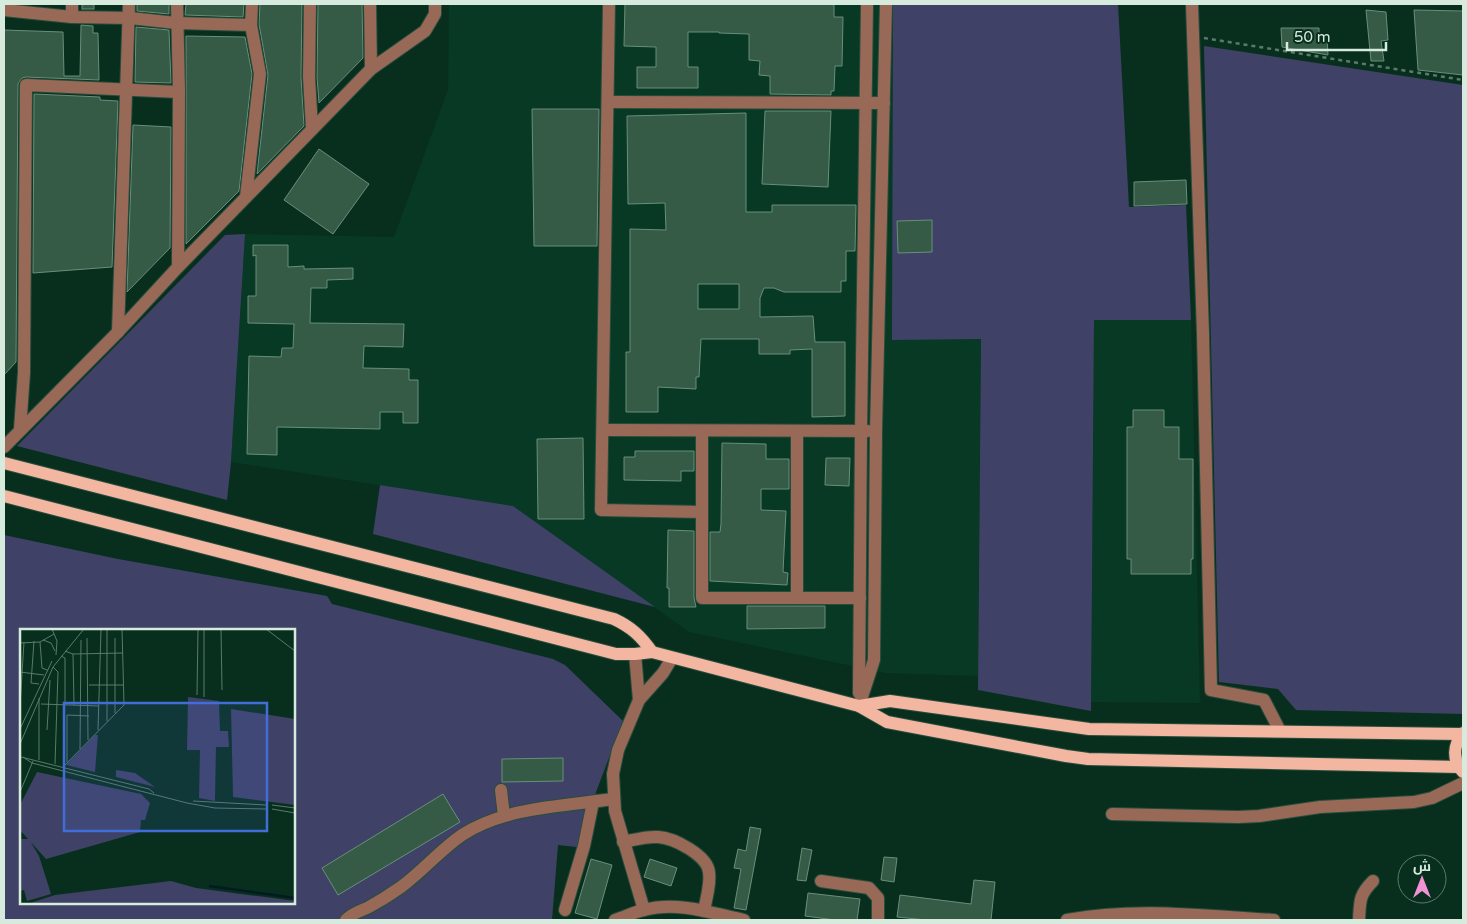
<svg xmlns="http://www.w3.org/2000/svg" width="1467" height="924" viewBox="0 0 1467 924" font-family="'Varela Round',Cairo,sans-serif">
<rect width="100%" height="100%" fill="#082f1e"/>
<g fill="#073924">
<polygon points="449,4 984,4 978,676 886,673 689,632 513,506 231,462 245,234 394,237 448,90"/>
<polygon points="1094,320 1191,320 1200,703 1091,702"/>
</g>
<g fill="#3f4266" fill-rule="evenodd">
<polygon points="893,4 1118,4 1129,207 1186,205 1191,320 1094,320 1091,711 978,690 981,339 892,340"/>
<polygon points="1204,46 1463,85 1463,714 1296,710 1278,689 1219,682"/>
<polygon points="245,234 231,462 227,500 17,446 225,235"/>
<polygon points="380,485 513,506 655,607 373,534"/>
<path d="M 4,535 L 118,559 L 327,596 L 332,604 L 553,659 L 565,665 L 623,721 L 596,792 L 586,848 L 558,845 L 552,920 L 4,920 ZM 21,630 L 294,630 L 294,903 L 21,903 Z"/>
</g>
<g fill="#355b47" stroke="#688f79" fill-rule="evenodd">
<rect x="82" y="4" width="12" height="5"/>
<polygon points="137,4 169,4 169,14 137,11"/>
<polygon points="186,4 244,4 243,17 185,15"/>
<polygon points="260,4 302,4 301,77 304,126 257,174 268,75 259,24"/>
<polygon points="318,4 362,4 363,58 319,103 317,77"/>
<polygon points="625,4 834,4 834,17 843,17 842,66 835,66 834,91 831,91 831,95 770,94 770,76 759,75 760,61 749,60 749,34 719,33 719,32 688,32 688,67 698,67 698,88 637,88 637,67 656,67 656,47 624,46"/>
<polygon points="1366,10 1386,12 1388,40 1381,41 1384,61 1371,61"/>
<polygon points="1414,10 1463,11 1463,75 1418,70"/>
<polygon points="81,25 93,26 93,33 98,33 99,80 26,77 22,78 18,84 16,362 4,375 4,30 63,32 64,76 80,76"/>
<polygon points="136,27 169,30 171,83 135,82"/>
<polygon points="1281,28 1319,28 1319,38 1327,37 1328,55 1282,47"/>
<polygon points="186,36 245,37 252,74 239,191 186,244"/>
<polygon points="34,94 100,97 100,100 118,101 112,267 33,273"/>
<polygon points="532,109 599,109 597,246 534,246"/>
<polygon points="765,111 831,111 828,187 762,184"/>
<path d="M 746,113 L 746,212 L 772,212 L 772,205 L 856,205 L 855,251 L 846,251 L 846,281 L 841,281 L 841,292 L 784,292 L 774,288 L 764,288 L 760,298 L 760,317 L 813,316 L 815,342 L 845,342 L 845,416 L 812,417 L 812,349 L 790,350 L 790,354 L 759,354 L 759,339 L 701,339 L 699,377 L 696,377 L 696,389 L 658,387 L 658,412 L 626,412 L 626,352 L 630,352 L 630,229 L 666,230 L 665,203 L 628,204 L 627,116 ZM 698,284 L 739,284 L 739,309 L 698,309 Z"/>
<polygon points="133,125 171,127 170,248 127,292"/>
<polygon points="319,149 369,184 333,234 284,200"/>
<polygon points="1186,180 1187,204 1134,206 1134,182"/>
<polygon points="932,220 932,252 898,253 897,221"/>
<polygon points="253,245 288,245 288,267 304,266 304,269 353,268 353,279 327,280 327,288 311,288 310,323 404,324 403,347 364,346 363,368 409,369 409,380 418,380 418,423 403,423 403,412 380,412 380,429 277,427 277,455 247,454 249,356 281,357 282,348 293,348 294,324 248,323 248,296 256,296 256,255 253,256"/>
<polygon points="1133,410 1164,410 1164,427 1179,427 1179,459 1193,459 1193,559 1191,559 1191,574 1131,574 1131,559 1127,559 1127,427 1133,427"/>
<polygon points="583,438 584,519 538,519 537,439"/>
<polygon points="722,443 766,444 766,459 789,459 789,489 761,489 761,510 786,511 783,572 788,573 787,585 710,581 710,532 720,532 721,524"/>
<polygon points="635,451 694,451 694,471 681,471 681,481 624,480 624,457 635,457"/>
<polygon points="826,458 850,458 849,486 825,485"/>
<polygon points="668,530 694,531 694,598 696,607 669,607 669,588 667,588"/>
<polygon points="747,606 825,606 825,628 747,629"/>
<polygon points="563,758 563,781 502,782 502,759"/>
<polygon points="443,794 460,822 338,895 322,868"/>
<polygon points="750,827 761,829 746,910 734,908 741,869 734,868 738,849 746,851"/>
<polygon points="802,848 812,850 806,881 797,880"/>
<polygon points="884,857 897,858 894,882 881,880"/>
<polygon points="591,859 612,865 597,919 575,913"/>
<polygon points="650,859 677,868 671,886 644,877"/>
<polygon points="974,880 995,882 991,920 927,920 897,917 900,895 971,904"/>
<polygon points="808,893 860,899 857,920 835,920 805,916"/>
</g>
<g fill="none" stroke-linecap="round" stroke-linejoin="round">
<g stroke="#294d3d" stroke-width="14">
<g id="minor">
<polyline points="177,4 179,92 178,267"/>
<polyline points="310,4 309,77 312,129"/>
<polyline points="370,4 371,69"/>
<polyline points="609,4 601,510 702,512"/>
<polyline points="1192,4 1203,334 1211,690 1264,700 1280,731"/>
<polyline points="4,10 72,17 130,18 176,23 251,25"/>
<polyline points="72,17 72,4"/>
<polyline points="608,102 884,103"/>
<polyline points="246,197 260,74 251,25 252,4"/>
<polyline points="118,332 129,4"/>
<polyline points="20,429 24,373 26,85 179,92"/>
<polyline points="603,430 868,431"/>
<polyline points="702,431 702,598 860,598"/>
<polyline points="797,431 797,598"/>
<polyline points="4,447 118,332 178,267 371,69 425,31 435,14 435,4"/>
<polyline points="635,654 639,700"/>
<polyline points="859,693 861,431 867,4"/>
<polyline points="859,706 874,660 876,431 886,4"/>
<polyline points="501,790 504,816"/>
<polyline points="1112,814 1238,817 1259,816 1320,807 1414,802 1432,798 1461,784"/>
<path d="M 623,842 C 634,840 646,836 658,837 C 674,838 707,855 709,872 C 711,884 706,899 704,911"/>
<polyline points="821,881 869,888 878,898 878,920"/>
<polyline points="565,910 584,846 593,802"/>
<polyline points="644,910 615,811 613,774 618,750 639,700 663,673 672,658"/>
<path d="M 346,920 C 352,913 361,911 369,907 C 380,901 391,894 401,887 C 423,871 440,850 462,835 C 505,807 564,806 613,799"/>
<path d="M 615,920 C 625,917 634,912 644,910 C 678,901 711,913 744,920"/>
<path d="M 1067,920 C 1136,907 1205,916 1274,920"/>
<path d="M 1359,920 C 1360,901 1359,895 1373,881"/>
</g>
</g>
<g stroke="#294d3d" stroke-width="14">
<g id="major">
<path d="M 4,463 L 614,619 C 631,627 641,636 652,652"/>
<polyline points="4,496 616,654 635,654 652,652 859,706 887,722 1066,756 1088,759 1460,767"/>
<polyline points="859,706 890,701 1089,729 1462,734"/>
<path d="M 1463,733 C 1453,745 1452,760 1463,772"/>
</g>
</g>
<polyline stroke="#5b7a6b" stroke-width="2.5" stroke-dasharray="4 4" stroke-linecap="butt" points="1204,38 1463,80"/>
<use href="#minor" stroke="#996958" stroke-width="12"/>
<use href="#major" stroke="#f2b6a1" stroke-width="12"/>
</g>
<g transform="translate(20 629)">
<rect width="275" height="275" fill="#082f1e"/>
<path d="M 168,68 L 199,72 L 200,102 L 208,102 L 209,118 L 196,118 L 195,172 L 179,169 L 180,121 L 167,121 ZM 211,80 L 275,90 L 275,176 L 213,168 ZM 75,106 L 78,106 L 75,143 L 46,136 ZM 96,141 L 115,144 L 135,158 L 96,148 ZM 17,143 L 121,165 L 130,174 L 125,191 L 121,191 L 120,203 L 26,230 L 0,201 L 0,176 ZM 0,210 L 9,210 L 19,227 L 31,265 L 7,272 L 4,261 L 0,262 ZM 151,252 L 176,259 L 275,272 L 275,275 L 7,275 L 35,266 Z" fill="#3f4266"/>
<path fill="none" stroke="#011b23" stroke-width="2.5" d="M 189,257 L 275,269"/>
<path fill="none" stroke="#5a7a6b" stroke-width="1" d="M 32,0 L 37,12 L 36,26M 201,0 L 202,61M 246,0 L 275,22M 67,9 L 68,111M 95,9 L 95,84M 23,11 L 31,14 L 35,22M 14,12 L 11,54 L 19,55M 20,13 L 22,39 L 27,41M 0,14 L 20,13 L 34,5M 45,22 L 53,25 L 103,24M 53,25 L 54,76M 41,27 L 45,29 L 45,75M 33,38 L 38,43 L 35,135M 0,43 L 24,46M 69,56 L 103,56M 177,66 L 178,0M 184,68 L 184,0M 19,69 L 19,131M 21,75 L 79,77M 0,77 L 4,13M 87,92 L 87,0M 0,100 L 32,32M 27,101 L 30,51M 78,101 L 81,0M 0,115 L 33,38 L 64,0M 60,120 L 61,11M 1,128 L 129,160 L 134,164M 3,128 L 12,134 L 167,174 L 195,179 L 246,180M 47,133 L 47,86 L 69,87M 43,138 L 104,76 L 102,0M 0,163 L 13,132M 173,172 L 246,176M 252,176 L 275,179M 252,180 L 275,184"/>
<path fill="#426dd9" fill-opacity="0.15" stroke="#426dd9" stroke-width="2.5" d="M 44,74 L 247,74 L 247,202 L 44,202 Z"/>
<rect width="275" height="275" fill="none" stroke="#d6eade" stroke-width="2.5"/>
</g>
<rect width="1467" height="924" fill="none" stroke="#d6eade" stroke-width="10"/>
<g transform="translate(1422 879)"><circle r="24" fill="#082f1e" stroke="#5a7a6b"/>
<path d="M0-4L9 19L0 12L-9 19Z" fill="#f391d5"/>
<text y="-8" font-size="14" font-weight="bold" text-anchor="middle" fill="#d6eade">ش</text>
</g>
<path d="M1287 42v8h99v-8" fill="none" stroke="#d6eade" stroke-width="2.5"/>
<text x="1294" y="42" font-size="15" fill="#d6eade" stroke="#082f1e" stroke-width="4" paint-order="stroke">50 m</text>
</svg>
